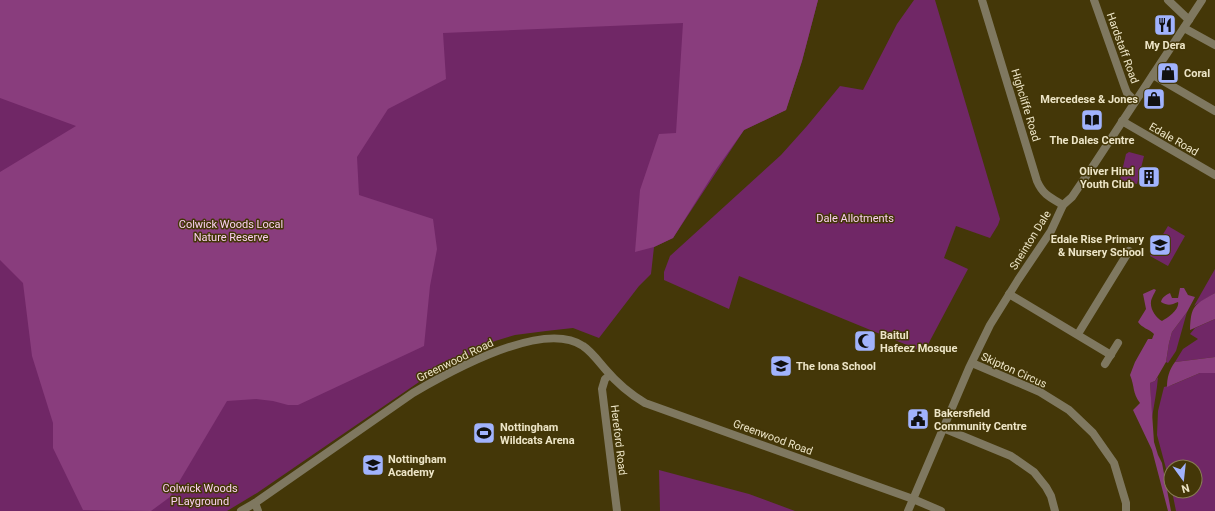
<svg xmlns="http://www.w3.org/2000/svg" width="1215" height="511" viewBox="0 0 1215 511" font-family="Roboto,sans-serif">
<rect width="100%" height="100%" fill="#443708"/>
<g fill="#702766">
<polygon points="0,0 818,0 802,61 786,110 744,130 673,238 654,247 651,274 639,286 599,338 573,328 546,331 515,335 495,341 419,382 257,493 227,511 0,511"/>
<polygon points="914,0 935,0 1000,219 998,225 990,238 956,226 944,258 968,269 924,352 739,276 729,309 664,280 664,272 670,256 781,155 807,126 840,86 863,90 897,24"/>
<polygon points="1129,152 1144,156 1137,184 1120,180 1126,154"/>
<polygon points="1168,226 1185,236 1168,266 1150,256"/>
<polygon points="1215,269 1215,293 1197,304 1194,306"/>
<polygon points="1187,312 1176,351 1168,363 1166,362 1169,343 1172,332"/>
<polygon points="1215,319 1215,357 1175,362 1183,349 1198,339 1190,334 1195,328"/>
<polygon points="1200,373 1215,373 1215,511 1176,511 1172,491 1195,491 1195,467 1171,467 1171,487 1157,435 1158,411 1164,387 1172,385"/>
<path d="M 1158,377 C 1157,391 1154,404 1152,418 L 1150,383 L 1155,381 Z"/>
<polygon points="659,470 749,494 795,511 660,511"/>
</g>
<g fill="#893d7d">
<polygon points="0,0 818,0 802,61 786,110 744,130 717,168 673,238 654,247 635,252 640,190 659,134 676,133 683,23 443,33 446,79 388,109 357,157 359,195 433,219 437,249 430,286 424,346 298,405 288,405 273,401 256,399 227,401 170,497 151,511 83,510 53,448 53,423 32,356 23,283 0,260 0,172 76,126 0,98"/>
<path d="M 1180,288 L 1184,288 L 1188,295 L 1195,297 L 1187,312 L 1172,332 L 1169,343 L 1166,362 L 1155,381 L 1150,383 L 1154,442 L 1158,455 L 1162,463 L 1171,511 L 1168,511 L 1152,450 L 1133,410 L 1140,403 C 1132,392 1135,387 1130,375 L 1135,362 L 1148,339 L 1152,339 L 1154,334 C 1149,329 1142,328 1138,322 L 1146,309 L 1143,294 L 1154,289 L 1156,290 C 1154,294 1151,299 1151,302 C 1150,309 1156,318 1162,321 C 1168,318 1180,309 1178,302 C 1171,305 1168,306 1161,302 C 1162,297 1166,295 1170,293 L 1172,298 L 1178,298 Z"/>
<path d="M 1215,293 L 1215,319 L 1190,330 C 1191,305 1194,305 1215,293 Z"/>
<path d="M 1215,357 L 1215,373 L 1200,373 L 1167,387 C 1167,378 1169,370 1175,362 Z"/>
</g>
<g fill="none" stroke-linecap="round" stroke-linejoin="round">
<g stroke="#7f7860" stroke-width="8">
<path d="M 982,0 L 1037,181 C 1043,195 1051,198 1063,205"/>
<polyline points="1094,0 1124,85 1127,93 1135,101"/>
<polyline points="1168,0 1189,20"/>
<polyline points="1184,28 1215,45"/>
<polyline points="1153,75 1215,111"/>
<polyline points="1122,121 1215,175"/>
<polyline points="1009,294 1111,355"/>
<polyline points="1078,334 1129,251"/>
<polyline points="972,363 1040,392 1069,410 1093,433 1114,463 1126,503 1126,511"/>
<polyline points="1105,364 1118,343"/>
<polyline points="610,375 605,379 602,389 617,511"/>
<polyline points="943,428 1011,456 1034,472 1046,487 1051,496 1055,511"/>
<polyline points="255,503 258,511"/>
<path d="M 241,511 L 255,503 L 413,393 C 449,372 543,319 583,346 C 591,351 599,362 606,370 C 617,383 630,394 645,403 L 913,499 L 941,511"/>
<polyline points="908,511 969,368 990,325 1018,280 1051,231 1063,205 1072,197 1095,163 1202,0"/>
</g>
</g>
<defs>
<g id="restaurant-square" transform="scale(1.15)"><rect x="-9" y="-9" width="18" height="18" rx="4" fill="#a1b3fd" stroke="#443708"/><path d="M-5-6h1v4h1v-4h1v4h1v-4h1v5L-1.5 .5V6h-2V.5L-5-1ZM5-6V6H3V1.5H1.5Q1.5-4 5-6Z" fill="#111"/></g>
<g id="shop-square" transform="scale(1.15)"><rect x="-9" y="-9" width="18" height="18" rx="4" fill="#a1b3fd" stroke="#443708"/><path d="M-5-2.5h2.3a2.7 3.5 0 0 1 5.4 0H5L5.5 6h-11ZM-1.5-2.5h3a1.5 2.3 0 0 0-3 0Z" fill="#111"/></g>
<g id="library-square" transform="scale(1.15)"><rect x="-9" y="-9" width="18" height="18" rx="4" fill="#a1b3fd" stroke="#443708"/><path d="M-6-4Q-3-5.5-.7-3.5V5Q-3 3-6 4ZM6-4Q3-5.5 .7-3.5V5Q3 3 6 4Z" fill="#111"/></g>
<g id="building-square" transform="scale(1.15)"><rect x="-9" y="-9" width="18" height="18" rx="4" fill="#a1b3fd" stroke="#443708"/><path d="M-4-6H4V6H1V3H-1V6H-4ZM-2.5-4.3h1.7v1.8h-1.7ZM.8-4.3h1.7v1.8H.8ZM-2.5-1h1.7V.8h-1.7ZM.8-1h1.7V.8H.8Z" fill="#111"/></g>
<g id="school-square" transform="scale(1.15)"><rect x="-9" y="-9" width="18" height="18" rx="4" fill="#a1b3fd" stroke="#443708"/><path d="M0-5L7-2L0 1L-7-2ZM-4 1L0 2.5L4 1V4Q0 6-4 4Z" fill="#111"/></g>
<g id="mosque-square" transform="scale(1.15)"><rect x="-9" y="-9" width="18" height="18" rx="4" fill="#a1b3fd" stroke="#443708"/><path d="M3.5-4.9A6 6 0 1 0 3.5 4.9A5 5 0 1 1 3.5-4.9Z" fill="#111"/></g>
<g id="civic-square" transform="scale(1.15)"><rect x="-9" y="-9" width="18" height="18" rx="4" fill="#a1b3fd" stroke="#443708"/><path d="M-.6-6.5H3V-4.5H.6V-3L4-1V1h2V6H-6V1h2V-1L-.6-3ZM-1.2 2.5V6h2.4V2.5Z" fill="#111"/></g>
<g id="stadium-square" transform="scale(1.15)"><rect x="-9" y="-9" width="18" height="18" rx="4" fill="#a1b3fd" stroke="#443708"/><path d="M0-5a6.5 5 0 1 0 0 10a6.5 5 0 1 0 0-10ZM-3.5-1.8h7v3.6h-7Z" fill="#111"/></g>
</defs>
<g fill-rule="evenodd">
<use href="#restaurant-square" x="1165" y="25"/>
<use href="#shop-square" x="1168" y="73"/>
<use href="#shop-square" x="1154" y="99"/>
<use href="#library-square" x="1092" y="120"/>
<use href="#building-square" x="1149" y="177"/>
<use href="#school-square" x="1160" y="245"/>
<use href="#mosque-square" x="865" y="341"/>
<use href="#school-square" x="781" y="366"/>
<use href="#civic-square" x="918" y="419"/>
<use href="#stadium-square" x="484" y="433"/>
<use href="#school-square" x="373" y="465"/>
</g>
<g text-anchor="middle" stroke-width="3" stroke-linejoin="round" paint-order="stroke">
<g font-size="11" font-weight="bold" fill="#ede5c7" stroke="#443708" text-anchor="start">
<text x="1165" y="49" text-anchor="middle">My Dera</text>
<text x="1184" y="77">Coral</text>
<text x="1138" y="103" text-anchor="end">Mercedese &amp; Jones</text>
<text x="1092" y="144" text-anchor="middle">The Dales Centre</text>
<text x="1134" y="175" text-anchor="end">Oliver Hind<tspan x="1134" dy="13">Youth Club</tspan></text>
<text x="1144" y="243" text-anchor="end">Edale Rise Primary<tspan x="1144" dy="13">&amp; Nursery School</tspan></text>
<text x="880" y="339">Baitul<tspan x="880" dy="13">Hafeez Mosque</tspan></text>
<text x="796" y="370">The Iona School</text>
<text x="934" y="417">Bakersfield<tspan x="934" dy="13">Community Centre</tspan></text>
<text x="500" y="431">Nottingham<tspan x="500" dy="13">Wildcats Arena</tspan></text>
<text x="388" y="463">Nottingham<tspan x="388" dy="13">Academy</tspan></text>
</g>
<g font-size="11" fill="#ede5c7" stroke="#443708">
<text transform="translate(1123 48) rotate(70)" y="4">Hardstaff Road</text>
<text transform="translate(1026 105) rotate(73)" y="4">Highcliffe Road</text>
<text transform="translate(1174 139) rotate(30)" y="4">Edale Road</text>
<text transform="translate(1030 240) rotate(-58)" y="4">Sneinton Dale</text>
<text transform="translate(455 360) rotate(-26)" y="4">Greenwood Road</text>
<text transform="translate(1014 370) rotate(24)" y="4">Skipton Circus</text>
<text transform="translate(773 437) rotate(20)" y="4">Greenwood Road</text>
<text transform="translate(619 440) rotate(83)" y="4">Hereford Road</text>
</g>
<g font-size="11" fill="#fbd0f2" stroke="#443708">
<text x="855" y="222">Dale Allotments</text>
<text x="231" y="228">Colwick Woods Local<tspan x="231" dy="13">Nature Reserve</tspan></text>
<text x="200" y="492">Colwick Woods<tspan x="200" dy="13">PLayground</tspan></text>
</g>
</g>
<g transform="translate(1183 479) rotate(165)"><circle r="19" fill="#443708" stroke="#887d54"/>
<path d="M0-3L7 15L0 10L-7 15Z" fill="#a1b3fd"/>
<text y="-6" font-size="11" font-weight="bold" text-anchor="middle" fill="#ede5c7">N</text>
</g>
</svg>
